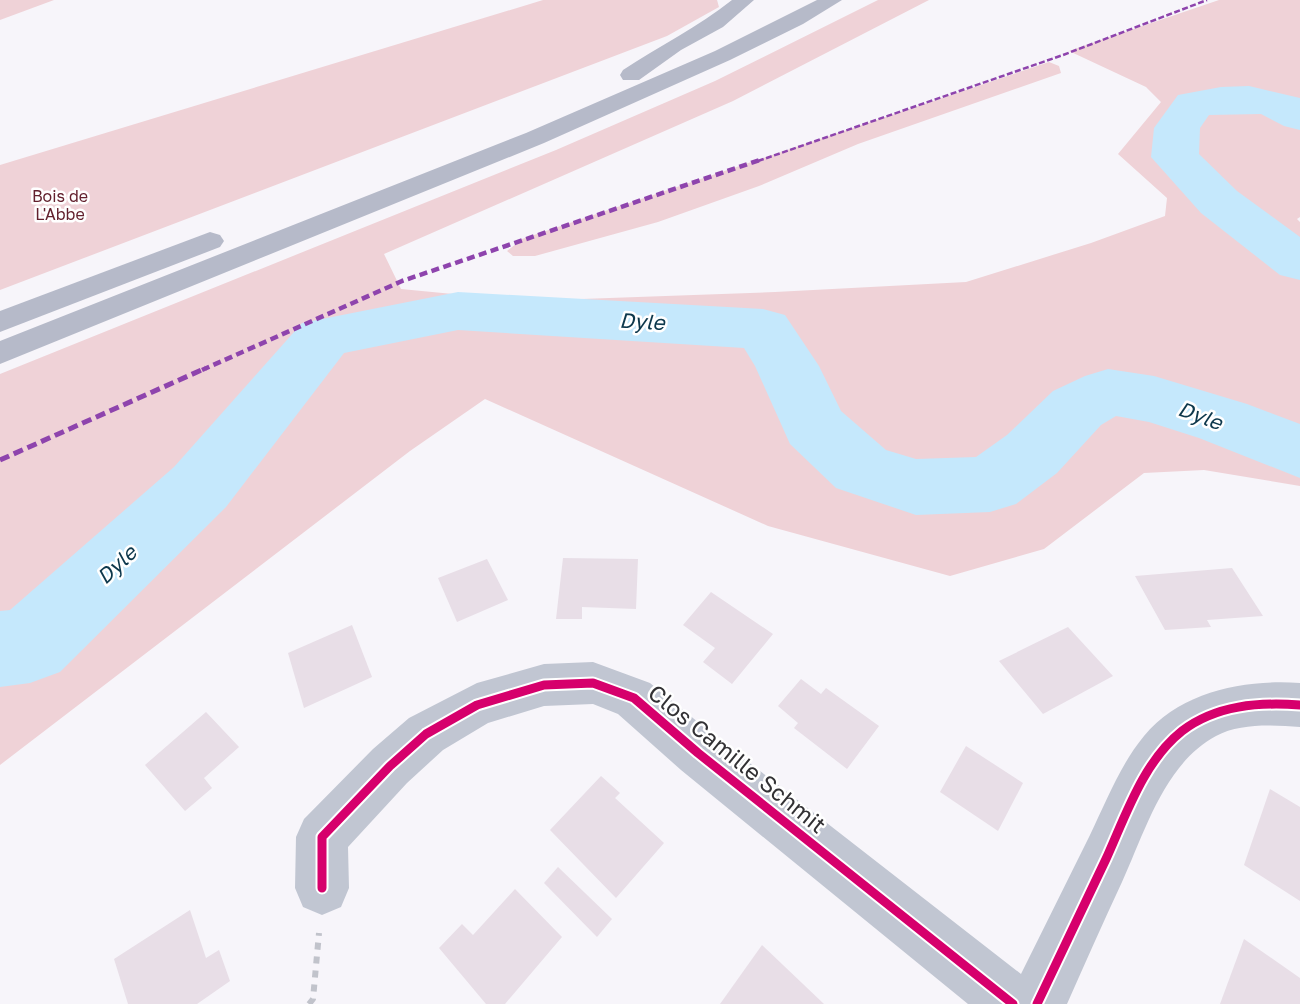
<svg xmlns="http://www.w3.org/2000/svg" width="1300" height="1004" viewBox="0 0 1300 1004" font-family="'Golos Text',sans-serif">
<rect width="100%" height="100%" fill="#f7f5fa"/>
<g fill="#efd2d7">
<polygon points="0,0 54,0 0,20"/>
<polygon points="543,0 717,0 719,7 667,36 0,290 0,165"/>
<polygon points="878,0 929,0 733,101 384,254 401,289 525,301 775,292 966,282 1091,243 1165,216 1167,198 1118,154 1161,102 1146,87 1069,51 1219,0 1300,0 1300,217 1297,219 1300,222 1300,486 1204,470 1144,473 1044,549 950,576 768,526 485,399 410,451 0,765 0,374 556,150 715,81"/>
<polygon points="1049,62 1059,66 1061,73 858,144 759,186 658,222 535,256 513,256 507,251 522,239"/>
</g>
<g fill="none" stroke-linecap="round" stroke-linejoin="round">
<g fill="#c5e8fc" fill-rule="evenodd">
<polygon points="1249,86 1300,98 1300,130 1284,126 1261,114 1209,115 1200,128 1199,154 1237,191 1300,237 1300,280 1280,275 1201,213 1151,157 1154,128 1178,95 1221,87"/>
<polygon points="458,292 763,309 785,315 819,366 841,411 886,450 916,459 976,457 1007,435 1053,391 1085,376 1108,369 1154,376 1247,404 1300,424 1300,478 1199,438 1149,422 1116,416 1101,425 1057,473 1016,504 990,512 916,515 836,488 790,444 755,366 744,348 458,330 344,353 226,507 60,672 30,683 0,687 0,611 10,610 174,467 302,323"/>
</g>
</g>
<g fill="#e8dee7">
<polygon points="563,558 638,559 636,609 582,607 582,619 556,619"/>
<polygon points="487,559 508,600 457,622 438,578"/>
<polygon points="1232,568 1263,616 1207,620 1211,627 1165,630 1135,576"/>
<polygon points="711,592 773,634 732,684 703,662 715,648 683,625"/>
<polygon points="352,625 372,677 304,708 288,653"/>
<polygon points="1068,627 1113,676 1043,714 999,661"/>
<polygon points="801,679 821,694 826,688 879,726 847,769 794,728 798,723 778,706"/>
<polygon points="206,712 239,747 204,778 212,788 185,811 145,765"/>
<polygon points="966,746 1023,783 998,831 940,792"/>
<polygon points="601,776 620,793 615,798 664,843 616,898 550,830"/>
<polygon points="1270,789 1300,807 1300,901 1244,865"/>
<polygon points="558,867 612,919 597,937 544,883"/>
<polygon points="515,889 562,937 505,1004 486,1004 439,948 462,924 473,935"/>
<polygon points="190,910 206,958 219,950 230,981 197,1004 128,1004 114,959"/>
<polygon points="1244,939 1300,978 1300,1004 1220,1004"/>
<polygon points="762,945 824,1004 720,1004"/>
</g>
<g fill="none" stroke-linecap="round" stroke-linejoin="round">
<polyline stroke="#c1c3cb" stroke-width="6" stroke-dasharray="7 7" stroke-linecap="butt" points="309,1004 313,999 319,933"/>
<path fill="#c1c6d2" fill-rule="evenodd" d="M 593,662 L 650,683 L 715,736 L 1021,974 C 1044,928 1067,881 1090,835 C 1106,802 1120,765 1144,736 C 1181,691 1245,679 1300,683 L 1300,727 C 1273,725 1240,723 1216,736 C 1164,764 1145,832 1122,882 C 1103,923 1085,963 1067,1004 L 968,1004 L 681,770 L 618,714 L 593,704 L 544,706 L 488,723 L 443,750 L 407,783 L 348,847 L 349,888 L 341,907 L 322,915 L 303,907 L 295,888 L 296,837 L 304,819 L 373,749 L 409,718 L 477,683 L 544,664 Z"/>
<g fill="#b6bac9" fill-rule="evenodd">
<path d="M 732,0 L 754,0 L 723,27 L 681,50 L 639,80 L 623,80 L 620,75 L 623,70 C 659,46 698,27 732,0 Z"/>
<polygon points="817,0 842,0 803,24 730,60 544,143 0,364 0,341 526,133 715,51"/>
<polygon points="210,232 220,235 224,241 220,247 0,332 0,311"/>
</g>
<polyline stroke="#8e44ad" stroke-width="2.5" stroke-dasharray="6 2.5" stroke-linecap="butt" points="758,161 1063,55 1207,0"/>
<polyline stroke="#8e44ad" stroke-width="4.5" stroke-dasharray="8 4.5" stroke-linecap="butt" points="202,370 402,281 763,159"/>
<polyline stroke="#8e44ad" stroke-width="5" stroke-dasharray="10 5" stroke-linecap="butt" points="0,460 206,368"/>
<g stroke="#fff" stroke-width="13">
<g id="cycleway">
<polyline points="322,888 322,837 390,766 426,734 477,705 544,685 593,683 634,698 698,753 1013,1004"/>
<path d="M 1037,1004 C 1060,956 1083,907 1106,859 C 1126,815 1143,762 1182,731 C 1216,705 1259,702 1300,705"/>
</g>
</g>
<use href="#cycleway" stroke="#d6006c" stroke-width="9"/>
</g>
<g text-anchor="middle" stroke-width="5" stroke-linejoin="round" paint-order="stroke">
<g font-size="16" fill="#63212e" stroke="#fff">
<text x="60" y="202">Bois de<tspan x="60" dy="18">L'Abbe</tspan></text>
</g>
<g font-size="21" font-style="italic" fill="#0d384c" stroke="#fff">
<text transform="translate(642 322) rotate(3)" y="7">Dyle</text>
<text transform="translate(1200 416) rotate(20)" y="7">Dyle</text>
<text transform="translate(117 565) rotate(-43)" y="7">Dyle</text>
</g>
<g font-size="23" fill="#323134" stroke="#fff">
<text transform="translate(737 759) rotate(39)" y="8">Clos Camille Schmit</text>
</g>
</g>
</svg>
